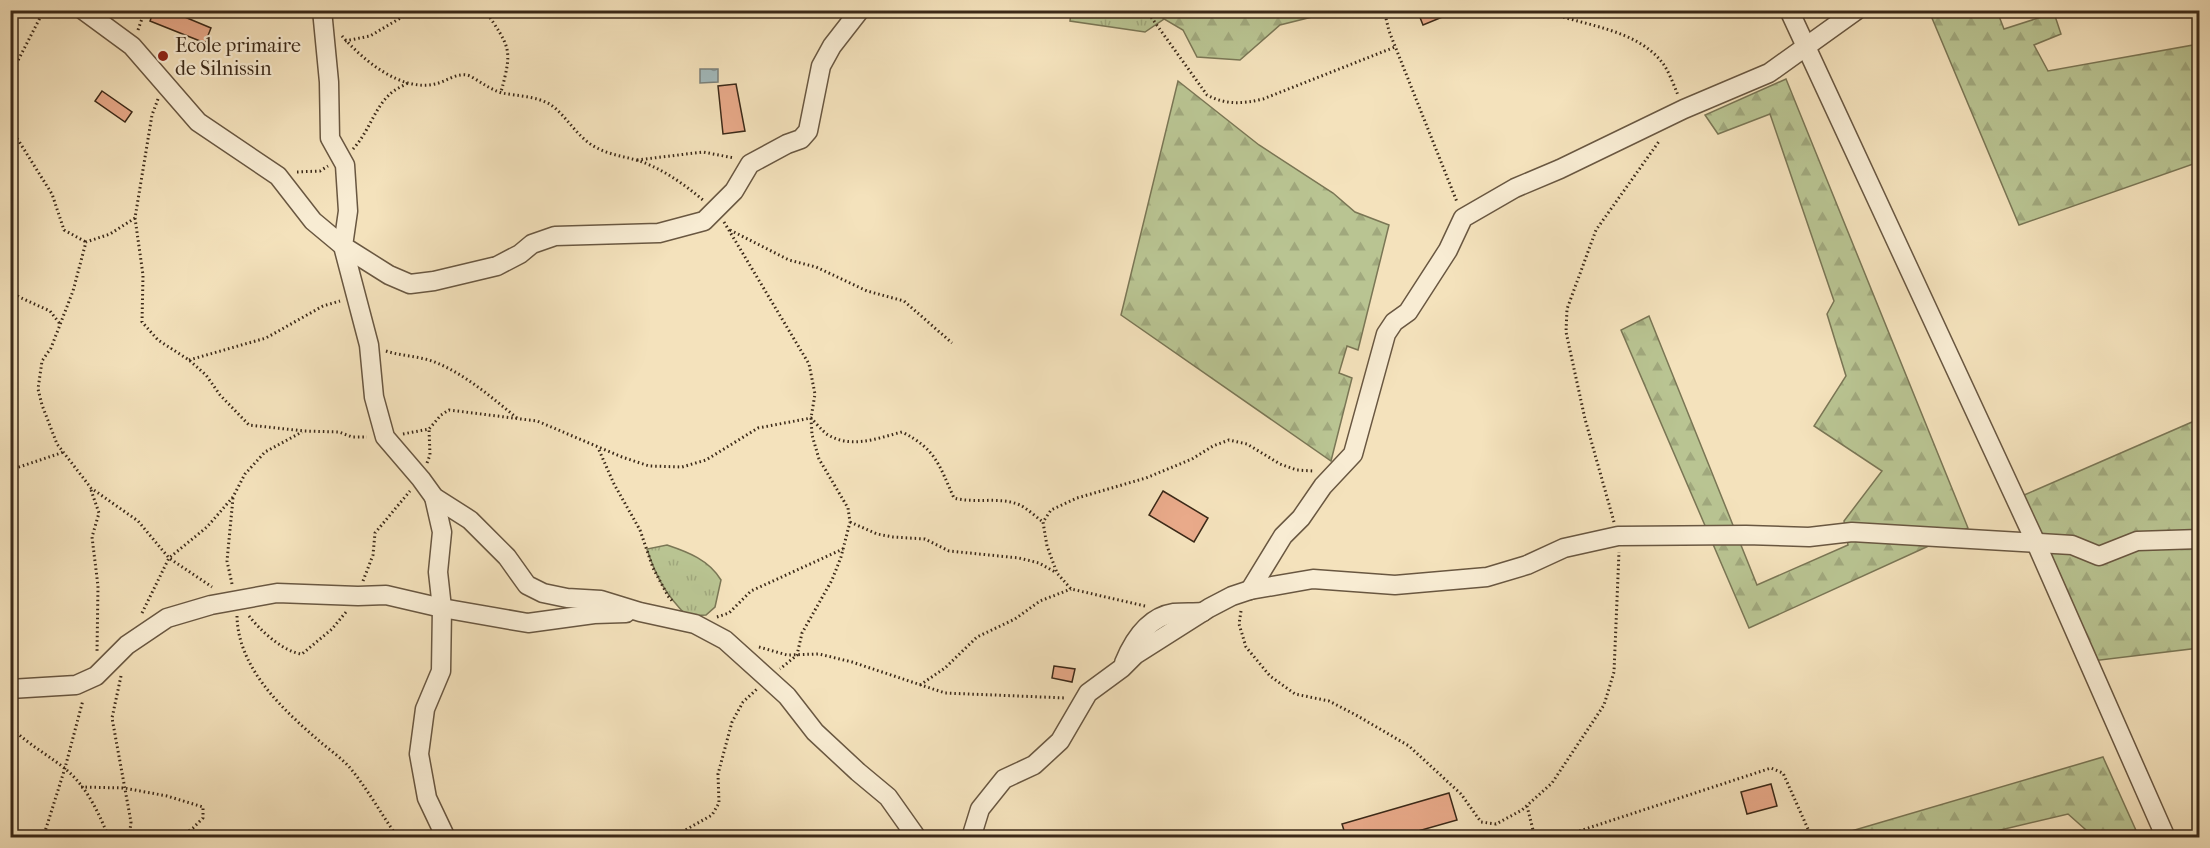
<svg xmlns="http://www.w3.org/2000/svg" width="2210" height="848" viewBox="0 0 2210 848" font-family="'IM FELL French Canon',serif">
<defs>
<pattern id="grass-tufts" width="24" height="20" patternUnits="userSpaceOnUse" patternTransform="scale(1.5)"><rect width="24" height="20" fill="#b9c492"/><path d="M3 7l-1-3M5 7V3M7 7l1-3M15 17l-1-3M17 17v-4M19 17l1-3" fill="none" stroke="#a0a87d"/></pattern>
<pattern id="forest-firs" width="22" height="20" patternUnits="userSpaceOnUse" patternTransform="scale(1.5)"><rect width="22" height="20" fill="#b9c492"/><path d="M5 1l3.5 6h-7zM16 11l3.5 6h-7z" fill="#a0a87d"/></pattern>
<pattern id="water-ripples" width="26" height="14" patternUnits="userSpaceOnUse" patternTransform="scale(1.5)"><rect width="26" height="14" fill="#a2babd"/><path d="M2 4q2-2 4 0t4 0M15 11q2-2 4 0t4 0" fill="none" stroke="#859799"/></pattern>
</defs>
<rect width="100%" height="100%" fill="#f4e2bc"/>
<filter id="stains"><feTurbulence type="fractalNoise" baseFrequency=".00333" numOctaves="4"/><feColorMatrix values="0 0 0 0 .2 0 0 0 0 .09 0 0 0 0 .02 0 0 0 .5 -.17"/></filter>
<radialGradient id="worn" r=".72"><stop offset=".6" stop-color="#630" stop-opacity="0"/><stop offset="1" stop-color="#630" stop-opacity=".3"/></radialGradient>
<g fill="url(#grass-tufts)" stroke="#7a7655" stroke-width="1.5">
<polygon points="1071,10 1158,11 1164,19 1145,32 1070,21"/>
<path d="M 667,545 C 688,552 709,560 721,580 L 715,607 L 706,615 L 687,616 C 666,595 656,577 647,549 Z"/>
</g>
<g fill="url(#forest-firs)" stroke="#7a7655" stroke-width="1.5">
<polygon points="1158,11 1336,11 1280,25 1240,60 1197,57 1183,30 1164,19"/>
<polygon points="1929,11 1997,11 2004,29 2054,13 2061,34 2034,45 2048,71 2199,44 2199,162 2019,225"/>
<polygon points="1786,79 1968,528 1749,628 1621,330 1649,316 1757,585 1848,545 1844,521 1882,471 1814,426 1846,376 1827,314 1834,301 1770,114 1718,134 1705,115"/>
<polygon points="1178,81 1259,145 1333,193 1355,212 1389,225 1359,346 1358,350 1347,346 1339,373 1352,378 1331,461 1121,315"/>
<polygon points="2199,419 2199,648 2092,661 2022,496"/>
<polygon points="2103,757 2139,837 2094,837 2068,814 1971,837 1831,837"/>
</g>
<polygon fill="url(#water-ripples)" stroke="#79807b" stroke-width="1.5" points="700,69 718,69 718,82 700,83"/>
<g fill="#e9aa8a" stroke="#3b2918" stroke-width="1.5">
<polygon points="154,10 168,10 211,28 205,43 150,21"/>
<polygon points="1417,10 1457,10 1457,11 1423,25"/>
<polygon points="736,84 745,131 723,134 718,86"/>
<polygon points="102,91 132,112 125,122 95,101"/>
<polygon points="1163,491 1208,518 1194,542 1149,515"/>
<polygon points="1054,666 1075,669 1072,682 1052,678"/>
<polygon points="1771,784 1777,806 1747,814 1741,792"/>
<polygon points="1449,793 1457,820 1397,837 1346,837 1342,824"/>
</g>
<g fill="none" stroke-linecap="round" stroke-linejoin="round">
<g stroke="#695741" stroke-width="21">
<g id="minor">
<polyline points="83,10 132,46 198,122 278,176 313,221 343,246 369,345 374,397 385,437 421,479 434,497 470,520 507,557 527,585 543,593 567,598 601,600 640,612 695,624 725,640 787,696 815,732 858,772 888,797 917,838"/>
<polyline points="322,10 329,82 330,138 345,165 348,211 343,246 389,275 410,284 434,281 497,266 520,254 532,244 555,236 659,233 704,221 734,191 750,164 787,144 801,139 808,131 821,66 832,46 860,10"/>
<polyline points="1789,10 2036,543 2166,838"/>
<polyline points="434,497 442,532 438,572 442,608 441,671 425,709 419,754 427,798 446,838"/>
<polyline points="1250,590 1283,536 1301,518 1323,486 1353,454 1386,334 1394,322 1408,312 1448,250 1463,218 1515,188 1560,169 1684,109 1769,73 1857,10"/>
<path d="M 1124,663 C 1133,641 1148,617 1174,613 C 1183,612 1194,613 1203,612"/>
<polyline points="10,689 76,685 96,676 127,645 167,618 211,605 277,593 358,596 386,595 442,608 528,623 594,614 626,613"/>
<polyline points="971,838 980,809 1004,779 1034,765 1060,741 1088,693 1122,668 1135,655 1209,608 1232,596 1250,590 1313,579 1395,585 1487,577 1527,565 1564,548 1618,536 1746,535 1809,537 1852,532 2072,545 2099,556 2137,541 2200,539"/>
</g>
</g>
<g stroke="#3b2918" stroke-width="3" stroke-dasharray="1.5 3" stroke-linecap="butt">
<path d="M 485,10 C 510,48 513,48 501,92"/>
<path d="M 1146,10 L 1207,95 C 1226,105 1242,104 1263,99 L 1395,47"/>
<polyline points="1384,10 1389,31 1457,202"/>
<path d="M 1542,10 C 1582,26 1638,28 1664,65 C 1670,74 1674,86 1678,95"/>
<polyline points="138,30 145,10"/>
<path d="M 342,36 C 363,60 401,92 435,84 C 446,82 458,71 470,76 C 481,82 489,89 502,93 C 517,96 537,96 551,105 C 567,116 577,138 597,148 C 612,156 630,157 645,163 C 667,172 685,185 703,200"/>
<polyline points="345,41 370,36 414,10"/>
<polyline points="10,76 44,10"/>
<polyline points="158,99 152,115 135,218 143,275 142,322 158,340 189,360 206,375 220,395 249,425 304,431 339,432 352,437 367,437"/>
<polyline points="10,127 52,194 64,230 86,242"/>
<path d="M 353,149 C 368,133 374,110 388,96 C 393,90 401,87 408,83"/>
<polyline points="637,160 703,152 734,158"/>
<polyline points="297,172 320,171 328,166"/>
<polyline points="135,218 110,234 86,242 73,291 51,348 42,361 38,389 42,405 57,444 91,488 138,521 169,558 212,587"/>
<polyline points="724,222 809,364 815,394 811,418 812,435 819,459 848,508 850,522 841,557 832,580 802,633 797,655 780,669"/>
<polyline points="730,230 789,260 816,267 867,291 904,301 952,343"/>
<polyline points="10,291 19,297 50,311 60,324"/>
<path d="M 386,351 C 401,356 417,356 432,361 C 464,373 491,397 517,418"/>
<polyline points="189,360 266,338 323,306 340,301"/>
<path d="M 403,434 L 429,429 L 441,415 L 449,410 L 537,421 L 622,457 L 649,466 L 682,467 L 706,460 L 758,428 L 811,418 C 816,423 822,431 828,435 C 852,449 878,438 902,432 C 936,449 939,465 954,498 C 976,504 999,496 1020,505 C 1028,509 1036,517 1043,522"/>
<polyline points="599,450 614,484 640,530 653,568 668,596 673,602"/>
<polyline points="427,463 430,455 429,429"/>
<polyline points="10,470 64,452"/>
<polyline points="91,490 99,513 92,537 98,586 97,652"/>
<polyline points="850,522 877,534 893,537 925,539 949,551 1019,558 1039,563 1055,572"/>
<polyline points="1614,522 1585,419 1566,332 1567,309 1596,230 1660,140"/>
<polyline points="363,581 373,555 375,533 410,491"/>
<polyline points="232,584 227,561 233,498"/>
<polyline points="1145,606 1071,589 1057,573 1047,546 1043,522 1051,510 1077,498 1146,478 1192,459 1213,446 1229,440 1247,444 1280,464 1297,470 1313,471"/>
<polyline points="1241,611 1239,624 1246,647 1270,676 1295,694 1329,701 1356,715 1409,746 1461,794 1481,822 1496,824 1522,810 1552,783 1604,705 1614,672 1619,552"/>
<polyline points="142,613 169,558 207,527 233,497 245,474 265,452 302,432"/>
<path d="M 237,616 C 238,667 280,707 317,739 C 328,749 342,758 351,769 C 368,790 382,815 398,838"/>
<path d="M 249,616 C 260,630 283,652 302,654 L 332,629 L 346,612"/>
<polyline points="717,617 729,613 751,591 843,549"/>
<polyline points="759,647 787,655 819,654 852,662 945,693 1066,698"/>
<polyline points="121,676 112,718 131,822 129,838"/>
<polyline points="920,685 945,668 977,637 1015,619 1040,601 1071,589"/>
<path d="M 10,726 C 26,743 45,753 63,767 C 86,785 98,811 109,838"/>
<polyline points="81,787 124,788 167,796 203,807 203,818 193,828 178,838"/>
<polyline points="1527,806 1535,838"/>
<polyline points="43,838 65,768 83,700"/>
<polyline points="642,838 680,833 712,815 719,803 718,774 732,722 743,702 757,689"/>
<polyline points="1558,838 1771,768 1783,773 1812,838"/>
</g>
<use href="#minor" stroke="#f8ecd3" stroke-width="18"/>
</g>
<circle fill="#8f2418" stroke="#f8ecd3" stroke-width="2" cx="163" cy="56" r="6"/>
<g text-anchor="middle" stroke-width="4.5" stroke-linejoin="round" paint-order="stroke">
<g font-size="20" fill="#3b2918" stroke="#f8ecd3" text-anchor="start">
<text x="175" y="52">Ecole primaire<tspan x="175" dy="23">de Silnissin</tspan></text>
</g>
</g>
<rect width="2210" height="848" fill="none" stroke="#f4e2bc" stroke-width="36"/>
<rect x="12" y="12" width="2186" height="824" fill="none" stroke="#3b2918" stroke-width="3"/>
<rect x="18" y="18" width="2174" height="812" fill="none" stroke="#3b2918" stroke-width="1.5"/>
<rect width="100%" height="100%" filter="url(#stains)"/>
<rect width="100%" height="100%" fill="url(#worn)"/>
</svg>
